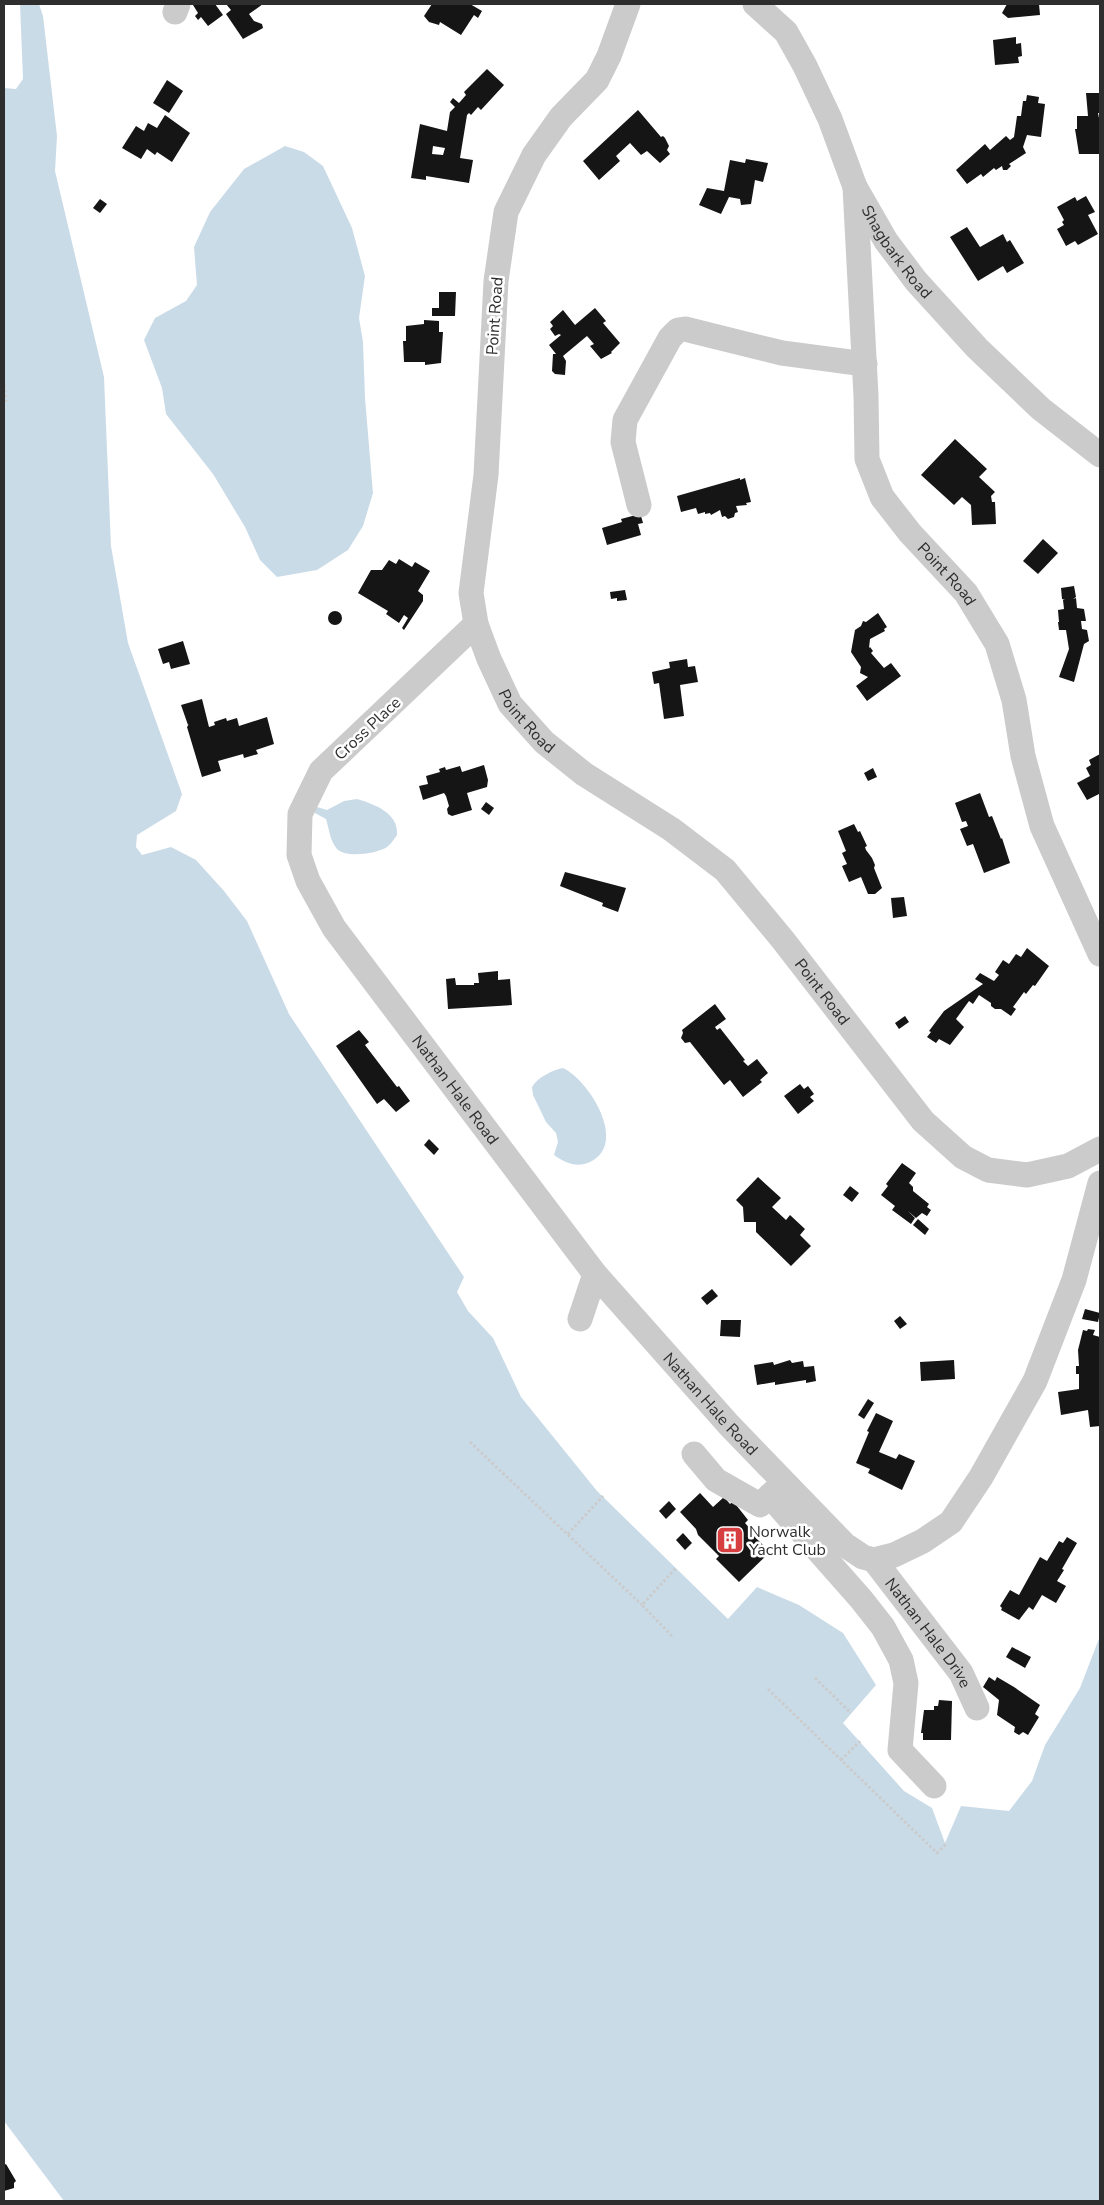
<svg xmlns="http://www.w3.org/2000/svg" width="1104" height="2205" viewBox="0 0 1104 2205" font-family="'Nunito Sans',sans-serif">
<rect width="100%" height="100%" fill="#fff"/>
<g fill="#cadbe8">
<polygon points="20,4 39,4 43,16 57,136 55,171 104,377 111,546 128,643 182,794 176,811 137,835 136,847 142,855 171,847 196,860 224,891 247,921 289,1014 464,1277 457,1292 468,1311 493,1338 521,1397 597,1491 728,1619 757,1587 799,1605 843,1633 876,1685 843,1723 904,1791 932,1808 945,1843 961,1806 1009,1811 1032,1781 1045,1745 1080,1688 1100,1636 1100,2201 64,2201 4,2121 4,88 16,89 23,79"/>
<polygon points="285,146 304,152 323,166 352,228 365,276 359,318 363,342 365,398 373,493 363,526 348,550 317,570 277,577 260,560 245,527 213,474 166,414 162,388 144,340 155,318 186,301 197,285 194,247 210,212 244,169"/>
<path d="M 357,799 C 374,804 399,813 397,835 C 394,839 391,844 387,847 C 377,854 345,858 337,849 C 330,841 329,829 326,819 L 313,812 L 317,807 L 327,810 L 344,801 Z"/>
<path d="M 563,1068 C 589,1080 629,1144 590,1162 C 577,1168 565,1163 554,1155 L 558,1142 L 556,1133 L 546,1122 L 533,1095 L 532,1087 C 537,1078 552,1070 563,1068 Z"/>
</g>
<g fill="#151515" fill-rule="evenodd">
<polygon points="194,4 215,4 223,15 208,26 201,17 198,20 195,16 198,13 193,5"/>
<polygon points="226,4 263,4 249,14 254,21 262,24 263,28 243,39 226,14 231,10"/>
<polygon points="432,4 470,4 482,11 478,18 474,15 461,35 440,22 439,25 429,22 424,16"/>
<polygon points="1007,4 1039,4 1040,15 1008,18 1002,13"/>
<polygon points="1016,37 1016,44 1021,43 1022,56 1018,57 1019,63 995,65 993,40"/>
<path d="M 487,69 L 504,85 L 481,110 L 478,107 L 471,115 L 469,113 L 467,115 L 460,158 L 473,160 L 469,183 L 426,176 L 426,180 L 411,178 L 420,124 L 447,131 L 450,112 L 455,107 L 450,102 L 453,98 L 459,103 L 466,95 L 464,92 ZM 433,146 L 445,148 L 443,155 L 432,154 Z"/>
<polygon points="167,80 183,91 169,113 153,103"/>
<polygon points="1086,93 1100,93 1100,113 1098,113 1100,123 1100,154 1079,154 1075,129 1077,129 1077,116 1088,116"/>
<polygon points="1027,95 1039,97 1038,103 1045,104 1041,137 1027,135 1023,147 1026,153 1009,164 1011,166 1007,170 1003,170 1002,166 996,170 994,168 983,177 981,174 967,184 956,170 985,144 990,150 1006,136 1010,140 1014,137 1017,116 1021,116 1023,101 1026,101"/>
<polygon points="638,110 661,137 663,136 665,138 669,146 667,150 670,154 660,163 647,151 641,155 630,143 616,156 620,161 599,180 583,161"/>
<polygon points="165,115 190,133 172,162 157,152 155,155 147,149 141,159 122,148 136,126 144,131 148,123 157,128"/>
<polygon points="746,159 768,163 763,182 755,180 751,204 741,205 740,199 729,197 721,214 699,205 707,188 724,191 730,160 745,163"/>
<polygon points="1086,196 1095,212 1088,215 1098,234 1078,245 1075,241 1066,246 1057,229 1064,225 1062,222 1064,220 1057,207 1075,197 1077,201"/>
<polygon points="100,199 107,204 100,213 93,208"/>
<polygon points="967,227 980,247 1003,234 1007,242 1010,240 1024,263 1007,273 1003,266 978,281 950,237"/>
<polygon points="439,292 456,292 455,316 432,316 432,308 439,308"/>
<polygon points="595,308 606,321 603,323 620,343 611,352 612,353 601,359 590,346 594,344 587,336 563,356 566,361 565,375 555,374 552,371 553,354 556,354 549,345 561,335 559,334 555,336 550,329 553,326 550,322 563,310 575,325"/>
<polygon points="424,320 439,321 439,332 443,332 441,363 425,365 425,362 404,362 403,341 406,341 406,326 424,324"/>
<polygon points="955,439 987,469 979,477 995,492 991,496 992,502 995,502 996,524 972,525 971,505 962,497 954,505 921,475"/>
<polygon points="740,478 740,480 745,478 751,502 746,503 747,505 736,506 738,512 735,513 734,517 728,519 725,516 722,517 720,510 711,515 710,513 705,514 705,512 698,514 696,508 681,512 677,496"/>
<polygon points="636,515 636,517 641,516 643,523 638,524 641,535 607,545 602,528 622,522 621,519"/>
<polygon points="1043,539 1058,553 1038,574 1023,561"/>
<polygon points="399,559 412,567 415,562 430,571 418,591 423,595 423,601 404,630 402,628 408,618 404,615 399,623 386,614 388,611 358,593 371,570 382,570 389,560 396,564"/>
<polygon points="1074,586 1076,597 1073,599 1076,598 1077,608 1084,609 1086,621 1081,621 1082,629 1087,630 1089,641 1084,644 1074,682 1059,677 1069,649 1066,630 1059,630 1058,622 1059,622 1058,610 1064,609 1063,600 1065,600 1062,599 1061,588"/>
<polygon points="625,590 627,600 617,601 617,598 611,599 610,592"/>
<circle cx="335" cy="618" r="7"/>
<polygon points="878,613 887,627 884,629 885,631 870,639 869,648 870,647 873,651 871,653 884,668 891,663 901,676 867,701 856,686 868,677 860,673 861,667 851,652 855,630 861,626 863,621 866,622"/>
<polygon points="183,641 190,664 171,669 169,662 163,664 158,649"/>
<polygon points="687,659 688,667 695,666 698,682 680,685 684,716 664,719 659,683 654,684 652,672 670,668 669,662"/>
<polygon points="202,699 209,727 215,725 214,722 226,718 227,721 237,718 239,726 267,717 274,744 256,750 258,754 244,758 243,754 218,761 221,771 202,777 187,727 189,724 188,725 181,705"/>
<polygon points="1100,754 1100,796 1099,794 1087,800 1077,783 1090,776 1086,768 1091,765 1089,760"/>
<polygon points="484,765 488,780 487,787 467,793 472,810 452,816 448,814 447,809 449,806 446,796 444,793 423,800 419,786 428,784 426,776 440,772 439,769 445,767 446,770 460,766 462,772"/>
<polygon points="873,768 877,777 868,781 864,773"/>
<polygon points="980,793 989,817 992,816 1001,839 1002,838 1010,863 984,873 973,844 967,846 960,829 968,826 966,821 962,822 955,803"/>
<polygon points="486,802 494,808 489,815 481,809"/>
<polygon points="854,824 858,832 860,831 867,846 865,847 866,850 872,858 875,865 874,868 882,888 875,894 868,894 861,877 849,882 842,866 847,864 842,853 846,851 838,831"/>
<polygon points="565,872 626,888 618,912 602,906 603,903 560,886"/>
<polygon points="904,897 907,916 893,918 891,898"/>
<polygon points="1027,948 1049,966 1035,986 1033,985 1026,994 1024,992 1013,1007 1016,1009 1011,1016 1001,1009 995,1009 991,1006 991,1003 979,995 973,1004 969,1001 956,1019 964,1027 950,1045 939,1039 936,1043 927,1037 931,1032 929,1031 944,1011 983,984 975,979 980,973 994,981 999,975 995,972 1003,960 1009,964 1016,954 1021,957"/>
<polygon points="498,971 498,980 510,979 512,1005 448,1009 446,979 455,978 456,985 474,985 474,983 479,983 478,973"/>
<polygon points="715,1004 726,1019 715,1027 717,1030 720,1028 745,1060 743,1061 748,1066 757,1059 768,1073 760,1080 762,1082 743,1097 730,1080 724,1085 690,1042 685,1043 681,1038 683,1033 682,1030"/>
<polygon points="905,1016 909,1022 899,1029 895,1023"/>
<polygon points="359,1030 369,1042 365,1045 397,1087 399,1086 410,1101 396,1112 384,1099 377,1104 336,1046"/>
<polygon points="800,1084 804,1089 808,1086 814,1094 810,1097 814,1101 798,1114 784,1096"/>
<polygon points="429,1139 439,1149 434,1155 424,1145"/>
<polygon points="902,1163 916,1173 909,1183 913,1187 913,1191 929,1204 927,1207 931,1210 927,1216 922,1213 916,1218 908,1211 915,1218 911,1224 892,1210 895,1206 881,1195 888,1186 886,1184"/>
<polygon points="758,1177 781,1198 772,1207 786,1220 790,1215 805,1229 800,1235 811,1246 791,1266 756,1232 756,1222 744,1222 743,1207 736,1200"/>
<polygon points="850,1186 859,1193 852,1202 843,1195"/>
<polygon points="918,1219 929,1229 925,1235 913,1225"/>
<polygon points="712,1289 718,1296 707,1305 701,1298"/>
<polygon points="1085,1309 1100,1313 1098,1322 1082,1319"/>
<polygon points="900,1316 907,1324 900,1329 894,1321"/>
<polygon points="721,1320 741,1320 740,1337 720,1336"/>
<polygon points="1088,1329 1095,1330 1093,1335 1100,1337 1100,1426 1090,1427 1088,1410 1061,1415 1058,1392 1079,1389 1079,1374 1076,1374 1076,1366 1079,1366 1078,1350 1083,1330 1087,1331"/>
<polygon points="790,1360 792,1363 803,1361 804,1367 814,1366 816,1381 806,1383 806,1380 775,1385 775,1382 757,1385 754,1365 773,1362 774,1365"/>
<polygon points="954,1360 955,1379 921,1381 920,1362"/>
<polygon points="868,1399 874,1403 864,1419 858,1415"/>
<polygon points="876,1413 893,1421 879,1452 896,1459 899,1454 915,1461 902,1490 868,1473 870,1469 856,1463 869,1432 867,1431"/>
<polygon points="700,1493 713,1507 724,1497 730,1504 733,1501 748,1520 745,1523 753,1532 751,1533 770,1552 739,1582 716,1559 719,1556 698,1535 696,1529 680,1512"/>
<polygon points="669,1501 676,1509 666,1519 659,1511"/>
<polygon points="683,1533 692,1543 685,1550 676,1540"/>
<polygon points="1067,1537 1077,1543 1062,1569 1064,1570 1057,1581 1066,1586 1056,1603 1042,1595 1033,1610 1029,1607 1019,1620 1001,1610 1002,1608 1000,1606 1010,1590 1019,1595 1040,1557 1047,1561 1059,1541 1063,1543"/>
<polygon points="1012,1647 1031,1657 1025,1668 1006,1657"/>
<polygon points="989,1677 995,1681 997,1677 1014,1687 1040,1705 1035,1714 1039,1717 1028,1735 1023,1732 1019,1735 1014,1732 1015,1727 997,1715 999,1700 983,1687"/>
<polygon points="939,1700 952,1701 951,1740 923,1740 923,1733 921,1733 924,1710 934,1710 934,1706 938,1706"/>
<polygon points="6,2164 16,2181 14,2183 14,2188 4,2191 4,2165"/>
</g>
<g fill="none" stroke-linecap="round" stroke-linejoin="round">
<g stroke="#cbcbcb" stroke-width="3" stroke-dasharray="2.5 2.5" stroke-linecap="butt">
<polyline points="4,385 6,402"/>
<polyline points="470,1442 642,1605"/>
<polyline points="568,1534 603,1496"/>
<polyline points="672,1636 642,1605 676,1568"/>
<polyline points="815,1678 851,1713"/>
<polyline points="768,1689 937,1853 946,1844"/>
<polyline points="841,1760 860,1741"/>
</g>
<g stroke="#cbcbcb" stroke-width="25">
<path id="s1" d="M 628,4 L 609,56 L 597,80 L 561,117 L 534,155 L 506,212 L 496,281 L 486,475 L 471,593 L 476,624 L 489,659 L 510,704 L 544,742 L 584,774 L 671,829 L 725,870 L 783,940 L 923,1121 L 963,1157 L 988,1170 L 1027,1175 L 1068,1166 L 1100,1149"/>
<path id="s2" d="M 755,4 L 786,32 L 805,66 L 830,119 L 855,187 L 886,241 L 916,281 L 977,348 L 1041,409 L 1100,455"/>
<polyline points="175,12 178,4"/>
<path id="s3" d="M 855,187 L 866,396 L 867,459 L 882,497 L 910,533 L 966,593 L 997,644 L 1014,700 L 1023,756 L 1042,826 L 1100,954"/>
<polyline points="639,505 623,442 625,420 670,338 678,330 685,329 782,353 865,364"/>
<path id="s4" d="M 476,624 L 321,771 L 300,814 L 299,855 L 308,881 L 334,928 L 595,1274 L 729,1425 L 845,1545 L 863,1557 L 874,1560 L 894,1555 L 923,1541 L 951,1522 L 981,1477 L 1035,1381 L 1074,1280 L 1100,1183"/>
<polyline points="580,1319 595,1274"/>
<polyline points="694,1454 716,1480 760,1505 778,1488"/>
<polyline points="770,1496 861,1599 883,1627 901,1660 906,1683 900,1750 934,1786"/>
<path id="s5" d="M 874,1560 L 961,1673 L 977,1708"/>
</g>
</g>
<defs>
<g id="building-square" transform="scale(1.4375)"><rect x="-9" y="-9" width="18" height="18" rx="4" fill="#d63e40" stroke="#fff"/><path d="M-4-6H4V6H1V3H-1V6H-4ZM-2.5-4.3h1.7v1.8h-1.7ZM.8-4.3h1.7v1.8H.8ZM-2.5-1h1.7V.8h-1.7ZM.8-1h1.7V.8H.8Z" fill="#fff"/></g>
</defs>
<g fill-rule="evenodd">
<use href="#building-square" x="730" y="1540"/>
</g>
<g text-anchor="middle" stroke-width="5" stroke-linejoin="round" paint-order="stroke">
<g font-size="16" fill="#2e2e2e" stroke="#fff">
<text dy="6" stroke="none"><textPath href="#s2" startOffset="289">Shagbark Road</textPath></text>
<text transform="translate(494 316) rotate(-86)" y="6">Point Road</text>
<text dy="6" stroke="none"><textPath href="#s3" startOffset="414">Point Road</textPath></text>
<text dy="6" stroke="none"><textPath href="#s1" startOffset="769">Point Road</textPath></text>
<text transform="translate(367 728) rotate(-43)" y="6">Cross Place</text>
<text dy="6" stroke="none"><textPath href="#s1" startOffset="1174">Point Road</textPath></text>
<text dy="6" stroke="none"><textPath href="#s4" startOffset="586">Nathan Hale Road</textPath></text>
<text dy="6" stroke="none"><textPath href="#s4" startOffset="991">Nathan Hale Road</textPath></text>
<text dy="6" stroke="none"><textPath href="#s5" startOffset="91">Nathan Hale Drive</textPath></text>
</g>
<g font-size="16" fill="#2e2e2e" stroke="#fff" text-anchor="start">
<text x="749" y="1537">Norwalk<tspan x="749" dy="18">Yacht Club</tspan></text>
</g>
</g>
<rect width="1104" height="2205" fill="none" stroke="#2e2e2e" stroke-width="10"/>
</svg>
